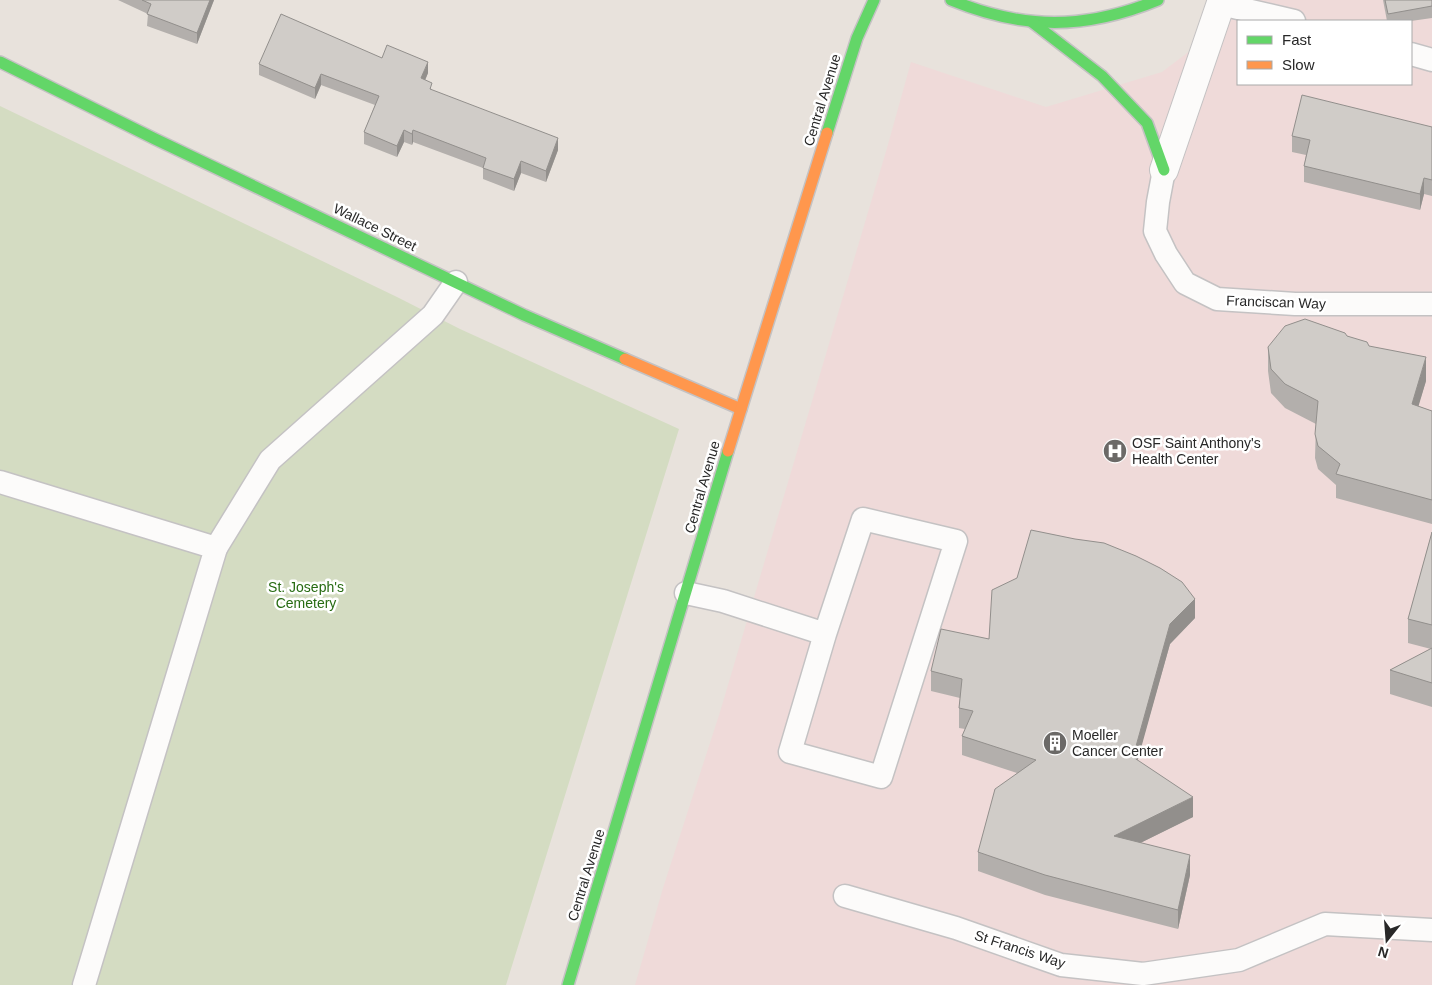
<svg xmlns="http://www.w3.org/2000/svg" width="1432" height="985" viewBox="0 0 1432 985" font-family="Helvetica,sans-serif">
<rect width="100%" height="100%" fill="#e8e2dc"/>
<path fill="#efdad9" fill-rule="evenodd" d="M 1257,0 L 1432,0 L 1432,985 L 635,985 L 663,888 L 720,712 L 887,148 L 911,62 L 1046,107 L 1162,72 ZM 1238,21 L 1411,21 L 1411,84 L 1238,84 Z"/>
<polygon fill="#d4dcc2" points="0,106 397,297 460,329 679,429 506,985 0,985"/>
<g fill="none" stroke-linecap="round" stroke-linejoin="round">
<g stroke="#c4c2c3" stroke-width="25">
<g id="lane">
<polyline points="1221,4 1294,21"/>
<polyline points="1411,54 1432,60"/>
<polyline points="1164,170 1158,202 1155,231 1166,254 1185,283 1217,299 1295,304 1432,304"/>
<polyline points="0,482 216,548 84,985"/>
<polyline points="216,548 270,460 433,315 456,282"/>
<polyline points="686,593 723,601 825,634 790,752 881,777 956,541 863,519 825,634"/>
<polyline points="845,896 956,928 1061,965 1143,974 1239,960 1325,924 1432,930"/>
</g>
</g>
<g stroke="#c4c2c3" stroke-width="30">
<polyline id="street" points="1164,170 1222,0"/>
</g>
<g stroke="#c4c2c3" stroke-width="14">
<g id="fast">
<path d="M 951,0 C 1024,30 1085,30 1158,0"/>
<polyline points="1032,22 1102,76 1147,123 1164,170"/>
<polyline points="0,62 155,139 524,315 625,359"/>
<polyline points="827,133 857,38 874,0"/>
<polyline points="568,985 728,451"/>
</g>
</g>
<g stroke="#c4c2c3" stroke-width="14">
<g id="slow">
<polyline points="625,359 741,409"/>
<polyline points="728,451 827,133"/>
</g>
</g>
<use href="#lane" stroke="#fcfbfa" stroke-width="22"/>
<use href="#street" stroke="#fcfbfa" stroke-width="28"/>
<use href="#fast" stroke="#63d668" stroke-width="11"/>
<use href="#slow" stroke="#ff974d" stroke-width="11"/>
</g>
<g fill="#b3afac">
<polygon points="118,0 214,0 197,44 147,26 148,14"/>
<polygon points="1383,0 1432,0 1432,18 1411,21 1387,21"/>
<polygon points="259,64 428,73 425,80 432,90 558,150 546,182 521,173 514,191 483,179 483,168 413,142 412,145 404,142 397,157 364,144 364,132 375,105 321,85 315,99 259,75"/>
<polygon points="1432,127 1432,196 1424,194 1420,210 1304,182 1304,166 1306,155 1292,152 1292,136"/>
<polygon points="1347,336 1369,346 1426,381 1418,406 1432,411 1432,524 1336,498 1336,485 1318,469 1315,458 1316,424 1285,408 1271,393 1268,371 1268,347"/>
<polygon points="1432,532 1432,707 1390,694 1390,670 1431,649 1408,643 1408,619"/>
<polygon points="1195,618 1170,644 1137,760 1193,817 1140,843 1190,875 1178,929 1045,895 978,871 978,852 1017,773 962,755 962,736 965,729 959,728 959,708 960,698 931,691 931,671 989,639"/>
</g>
<g fill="#928f8c">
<polygon points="210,0 214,0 197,44 197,33"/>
<polygon points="428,62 428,73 421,90 421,78"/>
<polygon points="321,74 321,85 315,99 315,88"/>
<polygon points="404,130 404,142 397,157 397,146"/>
<polygon points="413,130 413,142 412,145 412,134"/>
<polygon points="558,138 558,150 546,182 546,171"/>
<polygon points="521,161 521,173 514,191 514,179"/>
<polygon points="1424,178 1424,194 1420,210 1420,194"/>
<polygon points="1426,357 1426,381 1412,428 1412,404"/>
<polygon points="1195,599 1195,618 1170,644 1133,777 1133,757 1170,624"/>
<polygon points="1193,797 1193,817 1114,856 1114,836"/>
<polygon points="1190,855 1190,875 1178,929 1178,910"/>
</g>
<g fill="#d0ccc8" stroke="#928f8c">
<polygon points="142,0 210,0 197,33 147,14 151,4"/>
<polygon points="1385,0 1432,0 1432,6 1388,14"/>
<polygon points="281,14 382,58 387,45 428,62 421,78 432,83 430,89 558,138 546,171 521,161 514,179 483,168 486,158 413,130 412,134 404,130 397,146 364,132 379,96 321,74 315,88 259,64"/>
<polygon points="1302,95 1432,127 1432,180 1424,178 1420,194 1304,166 1310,140 1292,136"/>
<polygon points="1305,319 1345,333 1347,336 1367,342 1369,346 1426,357 1412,404 1432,411 1432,500 1336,474 1340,464 1318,446 1315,434 1318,401 1285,384 1271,369 1268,347 1285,326"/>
<polygon points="1031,530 1075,539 1104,543 1136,556 1160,568 1182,582 1195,599 1170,624 1133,757 1193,797 1114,836 1190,855 1178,910 1045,875 978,852 995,789 1036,760 962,736 973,711 959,708 962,679 931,671 941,629 989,639 992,590 1017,578"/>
<polygon points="1432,532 1432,625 1408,619"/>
<polygon points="1432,648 1432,683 1390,670"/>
</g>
<defs>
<g id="hospital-disc" transform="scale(1.25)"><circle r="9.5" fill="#6b6967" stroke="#fff"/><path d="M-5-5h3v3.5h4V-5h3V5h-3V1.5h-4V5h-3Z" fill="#fff"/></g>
<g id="building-disc" transform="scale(1.25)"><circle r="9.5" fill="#6b6967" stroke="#fff"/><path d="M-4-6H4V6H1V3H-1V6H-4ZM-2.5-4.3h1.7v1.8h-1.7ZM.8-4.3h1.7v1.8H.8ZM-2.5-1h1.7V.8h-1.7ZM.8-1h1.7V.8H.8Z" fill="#fff"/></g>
</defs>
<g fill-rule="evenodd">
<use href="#hospital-disc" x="1115" y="451"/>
<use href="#building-disc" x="1055" y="743"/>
</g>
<g text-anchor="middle" stroke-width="5" stroke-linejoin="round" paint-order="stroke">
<g font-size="14" fill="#282828" stroke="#fff">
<text transform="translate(822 100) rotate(-73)" y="5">Central Avenue</text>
<text transform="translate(375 227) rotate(26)" y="5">Wallace Street</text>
<text transform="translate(1276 302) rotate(2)" y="5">Franciscan Way</text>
<text transform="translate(702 487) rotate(-74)" y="5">Central Avenue</text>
<text transform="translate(586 875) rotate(-73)" y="5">Central Avenue</text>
<text transform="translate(1020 949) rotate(18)" y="5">St Francis Way</text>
</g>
<g font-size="14" fill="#282828" stroke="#fff" text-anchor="start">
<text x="1132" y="448">OSF Saint Anthony's<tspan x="1132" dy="16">Health Center</tspan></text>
<text x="1072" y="740">Moeller<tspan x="1072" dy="16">Cancer Center</tspan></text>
</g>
<g font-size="14" fill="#276b12" stroke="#fff">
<text x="306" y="592">St. Joseph's<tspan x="306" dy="16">Cemetery</tspan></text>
</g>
</g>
<rect x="1237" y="20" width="175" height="65" fill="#ffffff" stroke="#a9a9a9"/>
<rect x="1247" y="36" width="25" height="8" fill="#63d668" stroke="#a9a9a9"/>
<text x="1282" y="45" font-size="15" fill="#282828">Fast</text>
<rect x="1247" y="61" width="25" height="8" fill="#ff974d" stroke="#a9a9a9"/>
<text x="1282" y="70" font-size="15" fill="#282828">Slow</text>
<g transform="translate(1387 940) rotate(197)" stroke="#ffffff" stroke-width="4" paint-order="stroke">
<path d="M0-4L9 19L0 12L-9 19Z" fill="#282828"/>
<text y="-8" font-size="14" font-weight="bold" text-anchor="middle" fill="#282828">N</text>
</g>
</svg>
